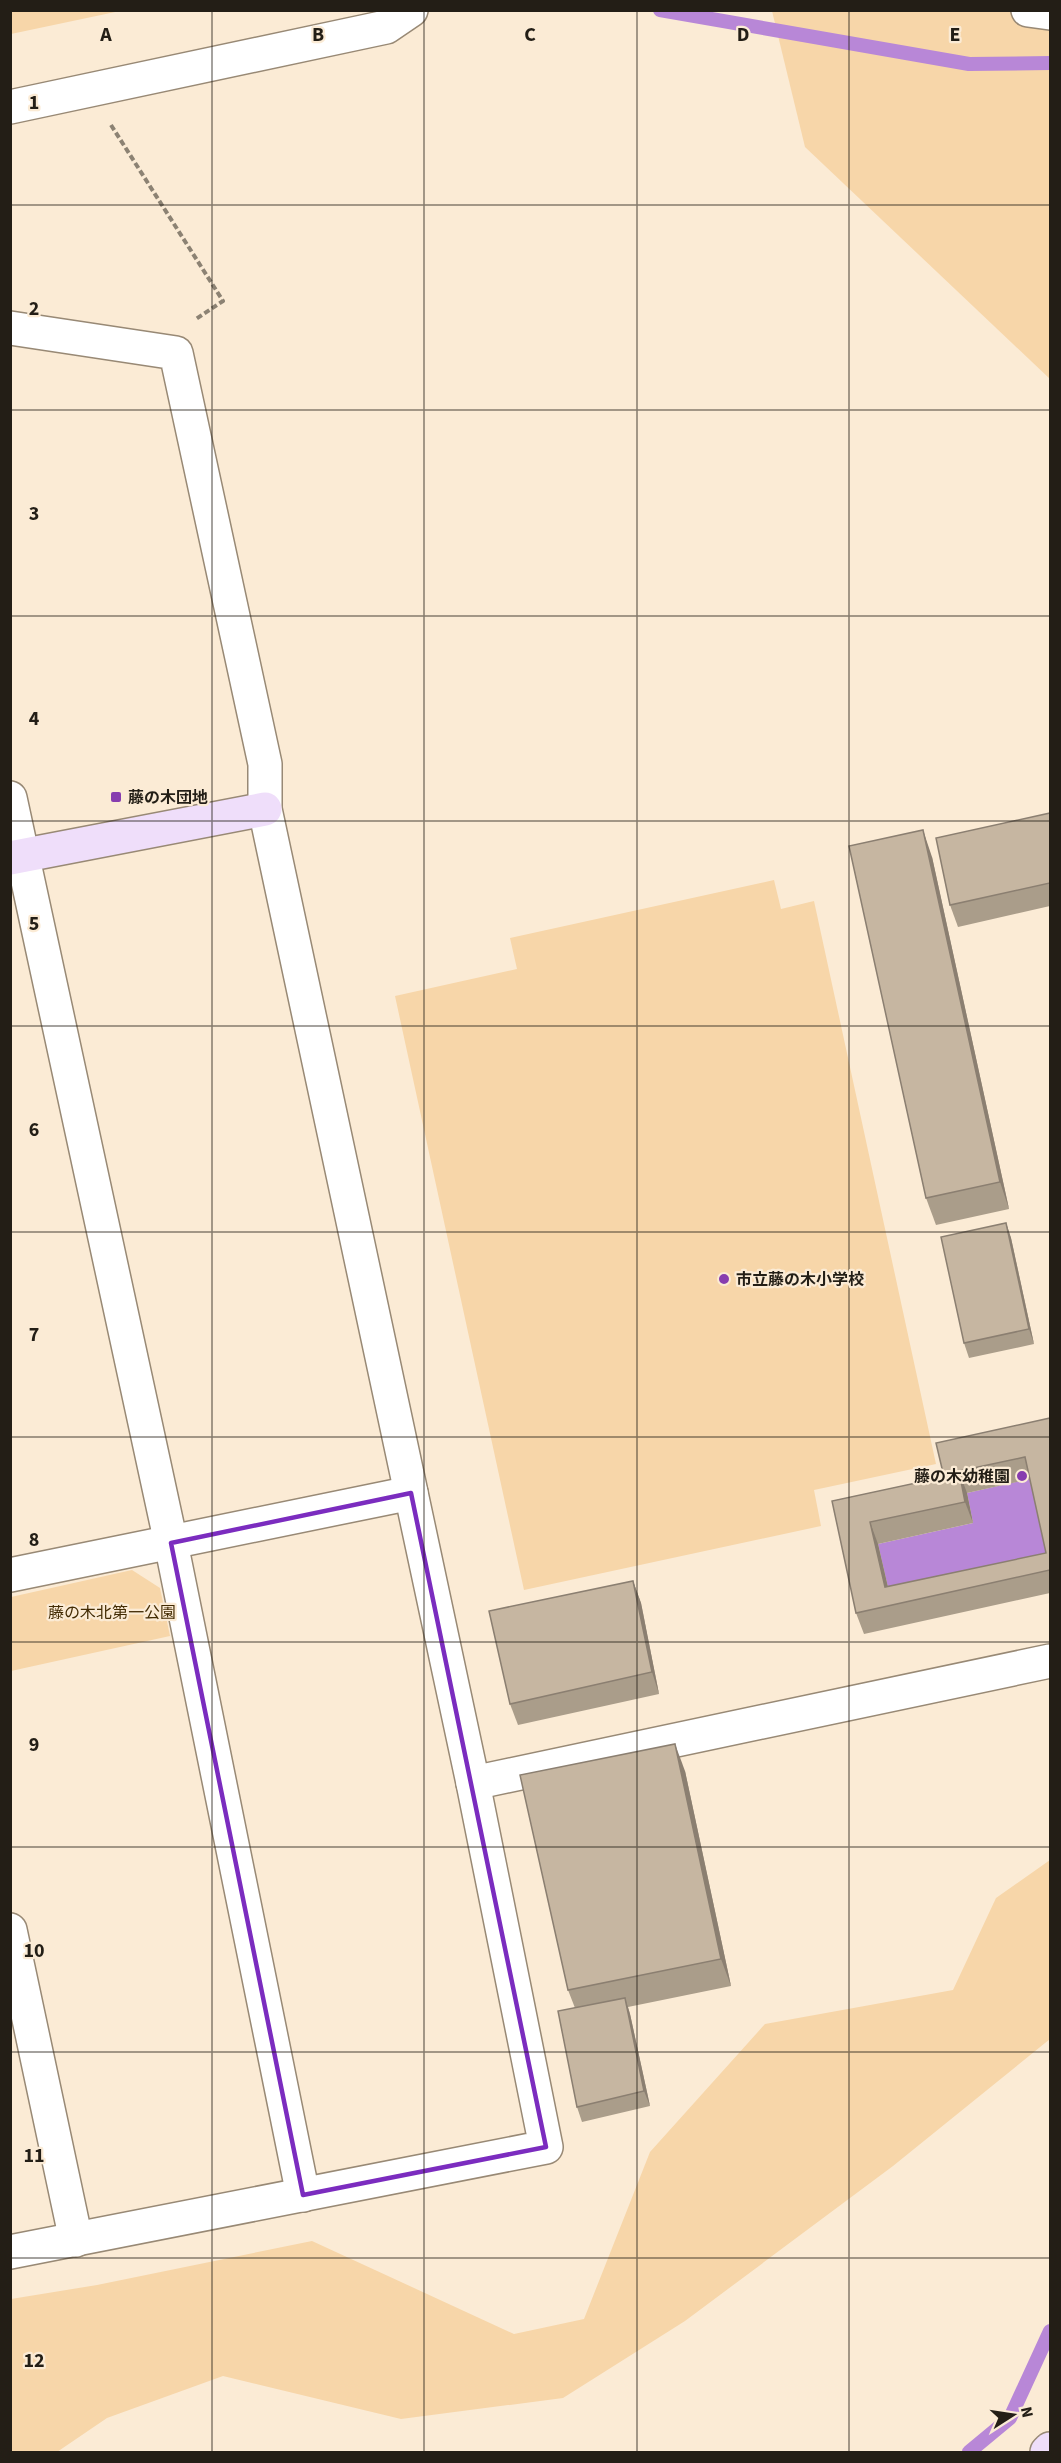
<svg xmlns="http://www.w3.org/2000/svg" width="1061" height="2463" viewBox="0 0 1061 2463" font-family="'Source Sans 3','Noto Sans JP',sans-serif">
<rect width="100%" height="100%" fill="#fbebd5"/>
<g fill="#f7d6a9">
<polygon points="11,10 120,10 120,11 11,34"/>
<polygon points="772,11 1050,11 1050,379 805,147"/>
<polygon points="774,880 781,909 814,901 936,1464 814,1490 821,1526 524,1590 395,996 517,969 510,938"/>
<polygon points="132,1570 160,1588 170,1636 11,1671 11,1597"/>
<polygon points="1050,1860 1050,2039 893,2166 685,2321 563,2398 401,2419 223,2376 107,2418 57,2452 11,2452 11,2299 97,2285 312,2241 514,2334 584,2319 650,2152 765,2024 953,1990 996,1898"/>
</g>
<polygon fill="#b887d7" points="1033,1478 1050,1559 893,1609 878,1544 973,1523 967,1493"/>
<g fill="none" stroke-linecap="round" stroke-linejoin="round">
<g stroke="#b887d7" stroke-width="14">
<polyline points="660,10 969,64 1050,63"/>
<polyline points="969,2452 1010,2418 1050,2331"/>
</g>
<g stroke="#988975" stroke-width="36">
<g id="street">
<polyline points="1028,10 1050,13"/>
<polyline points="10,107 386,27 411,10"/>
<polyline points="10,328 176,353 265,764 265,809 473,1783 546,2147 10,2252"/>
<polyline points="10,798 171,1543 303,2195"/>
<polyline points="10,1575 411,1493"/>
<polyline points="473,1783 1050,1661"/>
<polyline points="10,1930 76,2240"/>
</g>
</g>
<g stroke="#988975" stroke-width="36">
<g id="secondary">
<polyline points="10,858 265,809"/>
<polyline points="1047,2452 1050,2449"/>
</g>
</g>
<polyline stroke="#8c8273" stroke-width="4" stroke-dasharray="6 3" stroke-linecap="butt" points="111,125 223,301 196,319"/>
<use href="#street" stroke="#fff" stroke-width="33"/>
<use href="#secondary" stroke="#efdefa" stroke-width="33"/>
</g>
<g fill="#aa9d8a" fill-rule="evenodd">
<polygon points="1050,813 1050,906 958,927 950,905"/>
<polygon points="932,857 1009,1209 936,1225 926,1198"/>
<polygon points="1006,1223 1011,1238 1034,1344 969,1358 964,1343"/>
<path d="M 1050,1418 L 1050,1593 L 864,1634 L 856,1613 L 832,1501 L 944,1477 ZM 1030,1479 L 1046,1553 L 888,1587 L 878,1544 L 973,1523 L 967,1493 Z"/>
<polygon points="633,1581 641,1603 659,1694 518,1725 510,1704"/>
<polygon points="685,1771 731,1986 628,2007 630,2014 650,2106 582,2122 577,2107 575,2008 568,1990"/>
</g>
<g fill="#8b7f71">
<polygon points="923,830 932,857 1009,1209 1000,1182"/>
<polygon points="1006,1223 1011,1238 1034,1344 1029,1329"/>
<polygon points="959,1471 967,1493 973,1523 965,1502"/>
<polygon points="870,1522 878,1544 892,1605 885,1587"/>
<polygon points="633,1581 641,1603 659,1694 652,1672"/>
<polygon points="675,1744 685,1771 731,1986 721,1959"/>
<polygon points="625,1998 630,2014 650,2106 644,2091"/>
</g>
<g fill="#c6b6a1" stroke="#8b7f71" stroke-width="1.5" fill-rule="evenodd">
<polygon points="1050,813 1050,883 950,905 936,838"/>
<polygon points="923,830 1000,1182 926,1198 849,846"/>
<polygon points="1006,1223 1029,1329 964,1343 941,1237"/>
<path d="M 1050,1418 L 1050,1570 L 856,1613 L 832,1501 L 944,1477 L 936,1443 ZM 1025,1457 L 1046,1553 L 885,1587 L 870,1522 L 965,1502 L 959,1471 Z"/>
<polygon points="633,1581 652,1672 510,1704 489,1611"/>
<polygon points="675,1744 721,1959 568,1990 520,1775"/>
<polygon points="625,1998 644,2091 577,2107 558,2011"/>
</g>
<path fill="none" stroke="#7b2cbf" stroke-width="4.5" stroke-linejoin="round" d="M 411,1493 L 546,2147 L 303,2195 L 171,1543 Z"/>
<path fill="none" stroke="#231e16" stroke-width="1.5" stroke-opacity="0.55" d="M 212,10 L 212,2452M 424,10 L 424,2452M 637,10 L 637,2452M 849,10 L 849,2452M 10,205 L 1050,205M 10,410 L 1050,410M 10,616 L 1050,616M 10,821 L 1050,821M 10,1026 L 1050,1026M 10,1232 L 1050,1232M 10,1437 L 1050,1437M 10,1642 L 1050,1642M 10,1847 L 1050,1847M 10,2052 L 1050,2052M 10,2258 L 1050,2258"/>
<g fill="#873daf" stroke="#fbebd5" stroke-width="2">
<rect x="110" y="791" width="12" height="12" rx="3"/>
<circle cx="724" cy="1279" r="6"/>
<circle cx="1022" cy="1476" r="6"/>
</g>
<g text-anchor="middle" stroke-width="4.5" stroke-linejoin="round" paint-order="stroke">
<g font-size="16" font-weight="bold" fill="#231e16" stroke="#fbebd5" text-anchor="start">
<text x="128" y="803">藤の木団地</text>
<text x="736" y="1285">市立藤の木小学校</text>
<text x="1010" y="1482" text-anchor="end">藤の木幼稚園</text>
</g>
<g font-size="16" fill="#432c04" stroke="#fbebd5">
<text x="112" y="1618">藤の木北第一公園</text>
</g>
</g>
<g font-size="20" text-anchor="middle" font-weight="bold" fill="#231e16" stroke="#fbebd5" stroke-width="4.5" stroke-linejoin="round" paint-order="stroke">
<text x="106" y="41">A</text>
<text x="318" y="41">B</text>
<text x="530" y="41">C</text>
<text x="743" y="41">D</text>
<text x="955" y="41">E</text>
<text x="34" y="109">1</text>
<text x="34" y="315">2</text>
<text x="34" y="520">3</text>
<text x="34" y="725">4</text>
<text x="34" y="930">5</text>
<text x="34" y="1136">6</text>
<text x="34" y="1341">7</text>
<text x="34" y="1546">8</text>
<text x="34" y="1751">9</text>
<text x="34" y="1957">10</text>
<text x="34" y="2162">11</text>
<text x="34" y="2367">12</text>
</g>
<rect width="1061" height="2463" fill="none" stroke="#231e16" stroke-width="24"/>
<g transform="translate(1013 2415) rotate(78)" stroke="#fbebd5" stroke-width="4.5" paint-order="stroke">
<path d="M0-4.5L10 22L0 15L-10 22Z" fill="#231e16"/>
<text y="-9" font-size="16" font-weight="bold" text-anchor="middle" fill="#231e16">N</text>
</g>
</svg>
